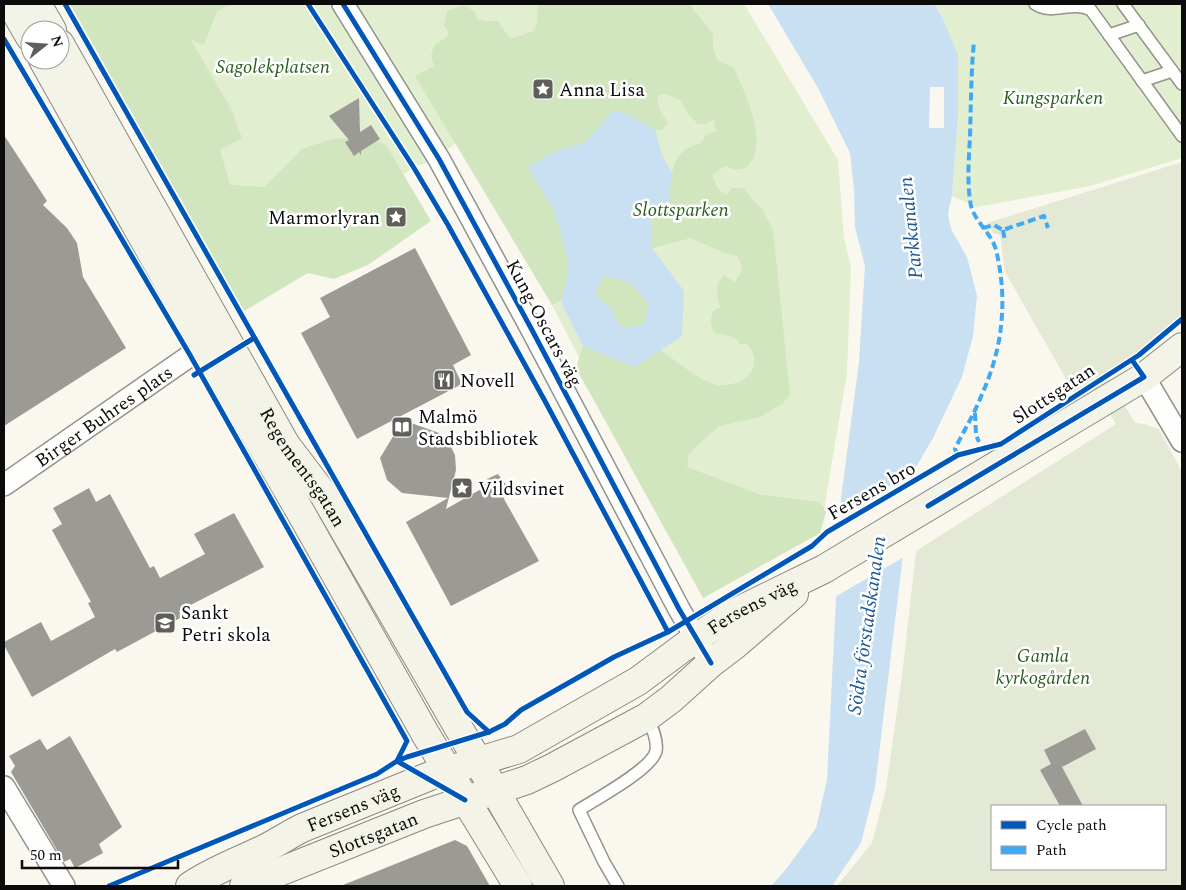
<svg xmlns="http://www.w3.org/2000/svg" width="1186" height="890" viewBox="0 0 1186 890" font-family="Spectral,serif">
<rect width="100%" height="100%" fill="#faf8ee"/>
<g fill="#e1eecf">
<polygon points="81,4 744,4 838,160 844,238 851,267 847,373 820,533 703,598 552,305 456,143 435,159 414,168 230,275"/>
<polygon points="934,4 1182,4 1182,158 1090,186 977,207 952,196 958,115 942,17"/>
</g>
<g fill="#d1e5be">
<polygon points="70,4 232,4 217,11 204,45 191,40 231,109 242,138 220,150 230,185 264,187 302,149 332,139 368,137 386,145 431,221 368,265 334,279 308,273 244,311"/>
<path d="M 538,4 L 689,4 L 713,34 L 713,48 L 717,60 L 734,68 C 744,92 766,135 752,160 C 749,165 747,168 740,169 C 736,170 730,168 725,166 L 712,175 L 718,189 L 726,195 L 732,188 L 744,188 L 751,198 L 762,209 L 773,230 L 790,395 L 783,403 L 760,417 L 719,426 L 702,441 L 689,454 L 687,467 L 761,495 L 818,502 L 827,509 L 820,533 L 703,598 L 576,368 L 583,346 L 635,367 L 660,350 C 674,359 699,380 713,384 C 721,387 731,385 739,382 C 745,379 750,375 753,369 C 756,360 754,351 747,344 L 740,344 C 735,336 724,334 715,333 C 710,326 710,320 713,311 L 720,308 C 717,292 713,289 724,275 L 734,282 L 740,275 L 742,266 L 737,256 L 725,253 L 691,238 L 652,248 L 650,215 L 668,208 C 671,183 668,149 700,144 L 706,135 L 716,131 L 714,119 L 706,124 L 698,124 L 689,115 L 680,100 L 664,94 L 658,96 C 657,108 662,114 668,123 L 662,130 L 655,130 L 625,113 L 614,111 L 584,143 L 551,153 L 528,168 L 553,208 L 566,249 L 568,273 L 561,300 L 552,305 L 415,76 L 434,66 L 431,56 L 434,45 L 446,38 L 449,33 L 444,25 L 447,11 L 464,5 L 475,12 L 477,19 L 485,21 L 498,21 L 510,39 L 534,31 L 537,23 Z"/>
<polygon points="604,275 630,283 650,304 644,324 629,327 619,326 612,309 595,294"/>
</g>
<path fill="#e3e9d4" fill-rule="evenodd" d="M 1182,162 L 1182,315 L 1138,351 L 1106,374 L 1135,423 L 1144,424 L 1159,429 L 1182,472 L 1182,886 L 837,886 L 872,843 L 886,789 L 902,675 L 916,551 L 1116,424 L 1090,383 L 1074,393 L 1005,272 L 1000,235 L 993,233 L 987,223 ZM 992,806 L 1165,806 L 1165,869 L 992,869 Z"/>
<g fill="#c8e0f1" fill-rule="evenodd">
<polygon points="768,4 934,4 942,17 958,55 958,115 952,196 948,213 949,221 952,231 967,257 977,296 973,336 962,377 933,438 913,472 875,787 861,843 832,886 771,886 787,868 816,828 827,780 841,498 859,362 865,266 855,227 854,189 850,153 818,88"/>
<path d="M 613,111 L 625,113 L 655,130 L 662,155 L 672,173 L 668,208 L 650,215 L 652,248 L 684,291 L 682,336 L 635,367 L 583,346 L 561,302 L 568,273 L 566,249 L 553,208 L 528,167 L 551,153 L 584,143 ZM 604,275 L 630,283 L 649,304 L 644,324 L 629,327 L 619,326 L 612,309 L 595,294 Z"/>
</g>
<g fill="#faf8ee">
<polygon points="930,87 944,87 944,128 929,128"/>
<polygon points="917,470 915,473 906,556 833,598 837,516"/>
</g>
<g fill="#9c9a95">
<polygon points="359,98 360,132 371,125 380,139 361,151 361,155 359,152 354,156 345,142 349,140 329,116"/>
<polygon points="4,135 47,201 43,205 67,228 77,243 83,277 126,348 4,426"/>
<polygon points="415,248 471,355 453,365 462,384 357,439 301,333 330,317 320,298"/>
<polygon points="403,420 439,433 450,445 455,455 456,470 446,509 483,488 487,479 498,474 507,486 504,499 539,561 451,606 406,522 448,498 402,493 387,480 380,458"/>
<polygon points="89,488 96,502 110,494 150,568 154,566 160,578 205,554 194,534 234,513 264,567 179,611 182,617 117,652 115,649 32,697 4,645 4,642 41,622 51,641 95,617 88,603 91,602 52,530 62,524 53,508"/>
<polygon points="1085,729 1096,749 1062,767 1083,806 1060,806 1040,770 1051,764 1044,750"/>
<polygon points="70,736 122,827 99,844 103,853 75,868 70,859 64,862 11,772 15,766 9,756 40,739 47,750"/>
<polygon points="455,840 467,846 490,886 344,886 343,885"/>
</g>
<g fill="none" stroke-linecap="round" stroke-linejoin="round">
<g stroke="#93928d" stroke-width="14">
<g id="lane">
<path d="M 1035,4 C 1053,16 1071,0 1091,10 L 1182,136"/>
<polyline points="1123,4 1182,84"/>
<polyline points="1109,35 1139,25"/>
<polyline points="1142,81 1172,71"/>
<path d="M 618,886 L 604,862 L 579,810 C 596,799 652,769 656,751 C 658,740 652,727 647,717"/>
</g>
</g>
<g stroke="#93928d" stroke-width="24">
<g id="street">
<polyline points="343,4 439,159 532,330 679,609 704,652"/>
<polyline points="1144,377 1182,441"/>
<path id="s1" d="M 4,485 L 204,346"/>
<polyline points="4,787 64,886"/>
</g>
</g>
<g stroke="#898884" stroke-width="30">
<g id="secondary">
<polyline points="11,4 30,37"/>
<polyline points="37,4 52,30"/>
<path id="s2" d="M 60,44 L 286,445 L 324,495 L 550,886"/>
<polyline points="43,60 204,346 301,513 426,735 518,886"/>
<path id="s3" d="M 190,886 C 212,871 236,862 260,851 C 275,844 288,835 302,828 L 430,776 L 519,749 L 638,681 L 696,638 L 732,614 L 824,569 L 1144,377 L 1182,347"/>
<path id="s4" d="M 244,886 L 424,814 L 527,780 L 552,768 L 647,717 L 671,699 L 711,663 L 736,644 L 794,594"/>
</g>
</g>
<use href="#lane" stroke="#fefefc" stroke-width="11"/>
<use href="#street" stroke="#fefefc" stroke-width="21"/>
<use href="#secondary" stroke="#f4f3e8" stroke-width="28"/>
<polyline stroke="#d5c6c4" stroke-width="1" points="343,4 439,159 532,330"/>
<g stroke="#3fa9f5" stroke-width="4" stroke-dasharray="8 4" stroke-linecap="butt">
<polyline points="983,228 994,225 1003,230 1044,216 1048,228"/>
<polyline points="1003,230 1005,242"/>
<polyline points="975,413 976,435 979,442"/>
<path d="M 958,455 L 955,449 C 964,430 975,413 982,394 C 1003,348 1008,299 996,250 C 991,231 972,221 970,200 C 967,179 969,157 970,136 C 971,104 971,72 974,41"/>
</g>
<g stroke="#fff" stroke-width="8">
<g id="cycleway">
<polyline points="65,4 467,712 489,732"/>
<polyline points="308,4 414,168 448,225 546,403 668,632"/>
<polyline points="343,4 439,159 532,330 679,609 711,663"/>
<polyline points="4,39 190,355 407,741 397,761"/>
<polyline points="194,375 254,338"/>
<polyline points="928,506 1144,377 1132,360"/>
<polyline points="397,761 465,800"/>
<polyline points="109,886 377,774 397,761 407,757 489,732 505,724 521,710 614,657 668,632 812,546 827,532 958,455 1001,444 1139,355 1182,319"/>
</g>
</g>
<use href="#cycleway" stroke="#0057b8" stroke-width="5"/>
</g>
<defs>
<g id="sight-square" transform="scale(1.125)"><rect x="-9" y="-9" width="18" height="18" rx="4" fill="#5f5e5a" stroke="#fff"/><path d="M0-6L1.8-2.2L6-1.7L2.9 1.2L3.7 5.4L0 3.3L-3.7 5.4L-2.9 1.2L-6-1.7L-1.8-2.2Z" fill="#fff"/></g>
<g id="restaurant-square" transform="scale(1.125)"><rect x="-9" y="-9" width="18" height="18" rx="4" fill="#5f5e5a" stroke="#fff"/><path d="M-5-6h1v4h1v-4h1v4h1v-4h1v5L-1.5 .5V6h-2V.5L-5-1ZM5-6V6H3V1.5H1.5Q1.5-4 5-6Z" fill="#fff"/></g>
<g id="library-square" transform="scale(1.125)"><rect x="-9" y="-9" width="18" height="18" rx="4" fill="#5f5e5a" stroke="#fff"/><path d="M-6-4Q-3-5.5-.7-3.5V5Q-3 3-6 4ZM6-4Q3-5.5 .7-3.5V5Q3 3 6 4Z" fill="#fff"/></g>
<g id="school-square" transform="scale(1.125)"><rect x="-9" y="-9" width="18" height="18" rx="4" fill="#5f5e5a" stroke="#fff"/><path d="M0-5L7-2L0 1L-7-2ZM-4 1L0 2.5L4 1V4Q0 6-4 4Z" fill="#fff"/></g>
</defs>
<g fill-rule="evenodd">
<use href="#sight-square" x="543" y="89"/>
<use href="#sight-square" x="396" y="217"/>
<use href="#restaurant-square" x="444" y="380"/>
<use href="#library-square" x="402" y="427"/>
<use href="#sight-square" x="462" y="488"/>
<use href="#school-square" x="165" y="623"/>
</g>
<g text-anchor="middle" stroke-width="5" stroke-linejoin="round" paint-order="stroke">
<g font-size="19" font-style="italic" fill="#295e20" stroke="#fff">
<text x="273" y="73">Sagolekplatsen</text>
<text x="1053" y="104">Kungsparken</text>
<text x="681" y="216">Slottsparken</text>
<text x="1043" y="662">Gamla<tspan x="1043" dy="22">kyrkogården</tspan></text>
</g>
<g font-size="19" fill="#0b0b0b" stroke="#fff" text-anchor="start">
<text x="559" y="96">Anna Lisa</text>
<text x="380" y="224" text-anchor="end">Marmorlyran</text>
<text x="460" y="387">Novell</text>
<text x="418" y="423">Malmö<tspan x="418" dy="22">Stadsbibliotek</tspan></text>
<text x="478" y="495">Vildsvinet</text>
<text x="181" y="619">Sankt<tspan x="181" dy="22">Petri skola</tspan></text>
</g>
<g font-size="19" fill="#0b0b0b" stroke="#fff">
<text transform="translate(545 323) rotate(62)" y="7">Kung Oscars väg</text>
<text transform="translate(1053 393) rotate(-33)" y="7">Slottsgatan</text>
<text dy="7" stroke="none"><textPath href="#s1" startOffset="121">Birger Buhres plats</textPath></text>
<text dy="7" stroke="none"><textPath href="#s2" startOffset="488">Regementsgatan</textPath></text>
<text transform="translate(871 490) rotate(-30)" y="7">Fersens bro</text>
<text dy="7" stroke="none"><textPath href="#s3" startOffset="631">Fersens väg</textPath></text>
<text dy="7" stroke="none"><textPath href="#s3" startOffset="181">Fersens väg</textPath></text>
<text dy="7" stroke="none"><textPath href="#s4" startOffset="139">Slottsgatan</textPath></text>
</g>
<g font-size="20" font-style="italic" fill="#1c5895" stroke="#fff">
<text transform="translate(910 228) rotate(-96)" y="7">Parkkanalen</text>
<text transform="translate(866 625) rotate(-82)" y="7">Södra förstadskanalen</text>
</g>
</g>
<rect width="1186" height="890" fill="none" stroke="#0b0b0b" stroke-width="10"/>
<rect x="991" y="805" width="175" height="65" fill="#ffffff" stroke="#9d9d9d"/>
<rect x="1001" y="821" width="25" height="8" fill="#0057b8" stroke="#9d9d9d"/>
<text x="1036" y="830" font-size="15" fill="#0b0b0b">Cycle path</text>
<rect x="1001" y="846" width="25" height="8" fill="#3fa9f5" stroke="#9d9d9d"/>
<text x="1036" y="855" font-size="15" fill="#0b0b0b">Path</text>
<g transform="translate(45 45) rotate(73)"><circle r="24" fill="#ffffff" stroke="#9d9d9d"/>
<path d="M0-4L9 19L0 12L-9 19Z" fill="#5f5e5a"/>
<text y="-8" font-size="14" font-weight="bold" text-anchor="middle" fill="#0b0b0b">N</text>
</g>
<path d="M22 860v8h156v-8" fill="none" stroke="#0b0b0b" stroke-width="2.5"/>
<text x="30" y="860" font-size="15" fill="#0b0b0b" stroke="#ffffff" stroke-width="4" paint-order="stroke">50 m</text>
</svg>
